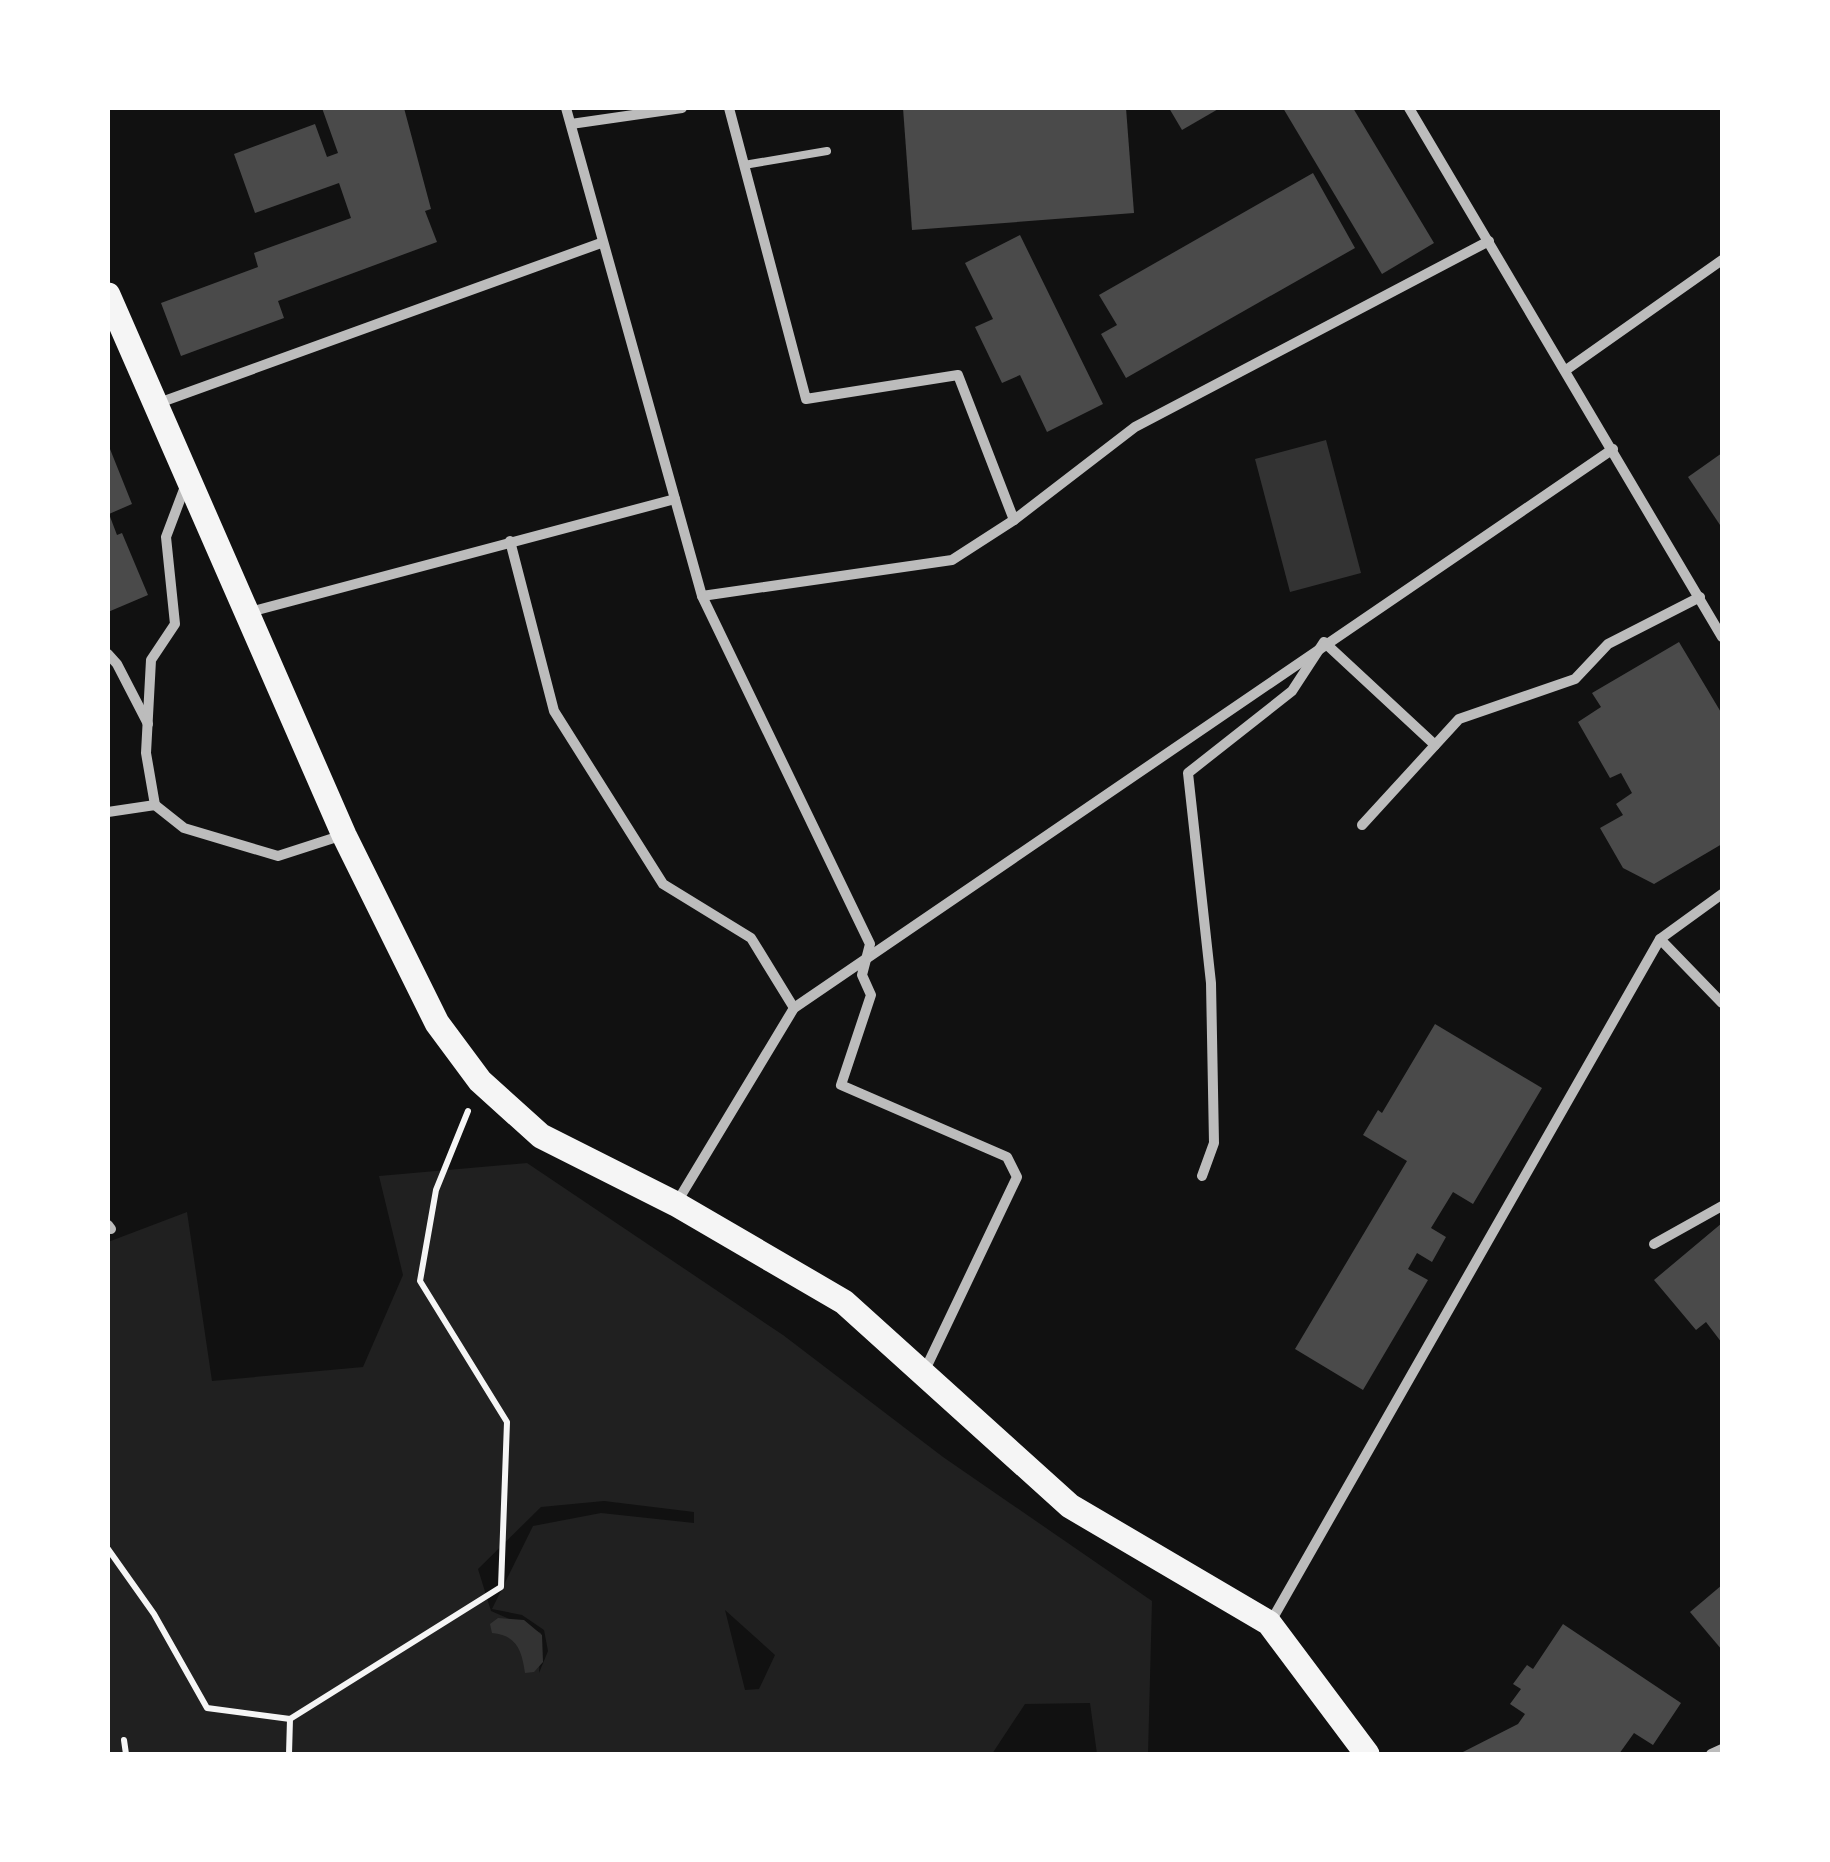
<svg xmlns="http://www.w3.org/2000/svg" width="1830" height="1862" viewBox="0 0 1830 1862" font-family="Merriweather,serif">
<rect width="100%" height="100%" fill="#111"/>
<path fill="#202020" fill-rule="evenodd" d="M 527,1163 L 783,1335 L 943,1457 L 1152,1601 L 1148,1754 L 1097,1754 L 1090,1703 L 1025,1704 L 992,1754 L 108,1754 L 108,1242 L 187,1212 L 212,1381 L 363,1367 L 403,1275 L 379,1176 ZM 604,1501 L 694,1512 L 694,1523 L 601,1513 L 533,1526 L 492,1609 L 522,1615 L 544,1630 L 548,1651 L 539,1673 L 541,1633 L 491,1611 L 478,1569 L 541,1507 ZM 725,1610 L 775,1655 L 759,1689 L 745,1690 Z"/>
<g fill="#333">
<polygon points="1326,440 1361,573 1290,592 1255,459"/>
<path d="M 498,1618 L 524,1620 L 542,1635 L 543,1662 L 534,1672 L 525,1673 C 522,1651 517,1635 492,1633 L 490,1624 Z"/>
</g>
<g fill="#4a4a4a">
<polygon points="322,108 404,108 431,209 425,211 437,242 278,301 284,318 181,356 161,303 258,267 254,253 351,218 339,183 255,213 234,154 315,124 327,157 338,153"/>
<polygon points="903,108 1126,108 1134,213 912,230"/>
<polygon points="1169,108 1220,108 1182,130"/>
<polygon points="1283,108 1353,108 1434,243 1382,274"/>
<polygon points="1313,173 1355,248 1126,378 1101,334 1117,325 1099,295"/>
<polygon points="1020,235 1103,404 1047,432 1020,375 1002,383 975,327 993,319 965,263"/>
<polygon points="108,444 132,504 109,514 117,535 122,533 148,595 108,612"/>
<polygon points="1722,453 1722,528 1688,477"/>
<polygon points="1679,642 1722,714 1722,844 1654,884 1623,868 1600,828 1623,815 1616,804 1632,793 1621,773 1610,778 1578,722 1601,707 1592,693"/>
<polygon points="1435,1024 1542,1088 1473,1204 1453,1192 1431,1228 1446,1237 1432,1262 1417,1253 1408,1269 1428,1280 1363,1390 1295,1349 1407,1161 1363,1135 1378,1110 1382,1113"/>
<polygon points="1722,1223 1722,1343 1706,1322 1696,1330 1654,1280"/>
<polygon points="1722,1585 1722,1650 1690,1612"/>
<polygon points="1563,1624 1681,1703 1653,1745 1634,1733 1619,1754 1459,1754 1518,1724 1525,1714 1510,1704 1521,1689 1513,1684 1527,1665 1533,1669"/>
</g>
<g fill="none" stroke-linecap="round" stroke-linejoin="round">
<g stroke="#f5f5f5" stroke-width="6">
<polyline points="108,1549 154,1614 207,1708 290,1719 501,1587 507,1422 420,1281 436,1190 468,1111"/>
<polyline points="124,1740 126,1754"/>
<polyline points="289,1754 290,1719"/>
</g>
<polyline stroke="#bcbcbc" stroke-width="8" points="744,165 827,151"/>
<g stroke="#bcbcbc" stroke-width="10">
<polyline points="566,108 702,596 870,944 862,975 871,995 841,1085 1007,1157 1017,1177 924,1372"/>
<polyline points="729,108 806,399 958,375 1014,520"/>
<polyline points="1409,108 1722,637"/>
<polyline points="571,124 682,108"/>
<polyline points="1566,370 1722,260"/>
<polyline points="156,404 601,243"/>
<polyline points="510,541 554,711 663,884 751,938 794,1008"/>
<polyline points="702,596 952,560 1014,520 1135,427 1489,241"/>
<polyline points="250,612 675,499"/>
<polyline points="108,654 117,664 148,724"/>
<polyline points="155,805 146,753 151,660 175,624 166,537 186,484"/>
<polyline points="108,812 155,805 184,828 278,856 343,835"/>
<polyline points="1362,825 1459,719 1575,679 1608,644 1700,597"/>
<polyline points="1660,939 1722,1003"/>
<polyline points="1202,1176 1214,1143 1211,983 1188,773 1292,691 1324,642 1435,745"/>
<polyline points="677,1202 794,1008 1613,449"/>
<polyline points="108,1225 111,1229"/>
<polyline points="1654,1244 1722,1206"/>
<polyline points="1270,1623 1660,939 1722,894"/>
<polyline points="1711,1754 1722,1749"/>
</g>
<polyline stroke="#f5f5f5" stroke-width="25" points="108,295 344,835 437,1023 480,1081 541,1136 676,1204 844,1302 1070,1506 1269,1623 1367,1754"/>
</g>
<rect width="1830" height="1862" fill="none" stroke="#ffffff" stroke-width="220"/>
</svg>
